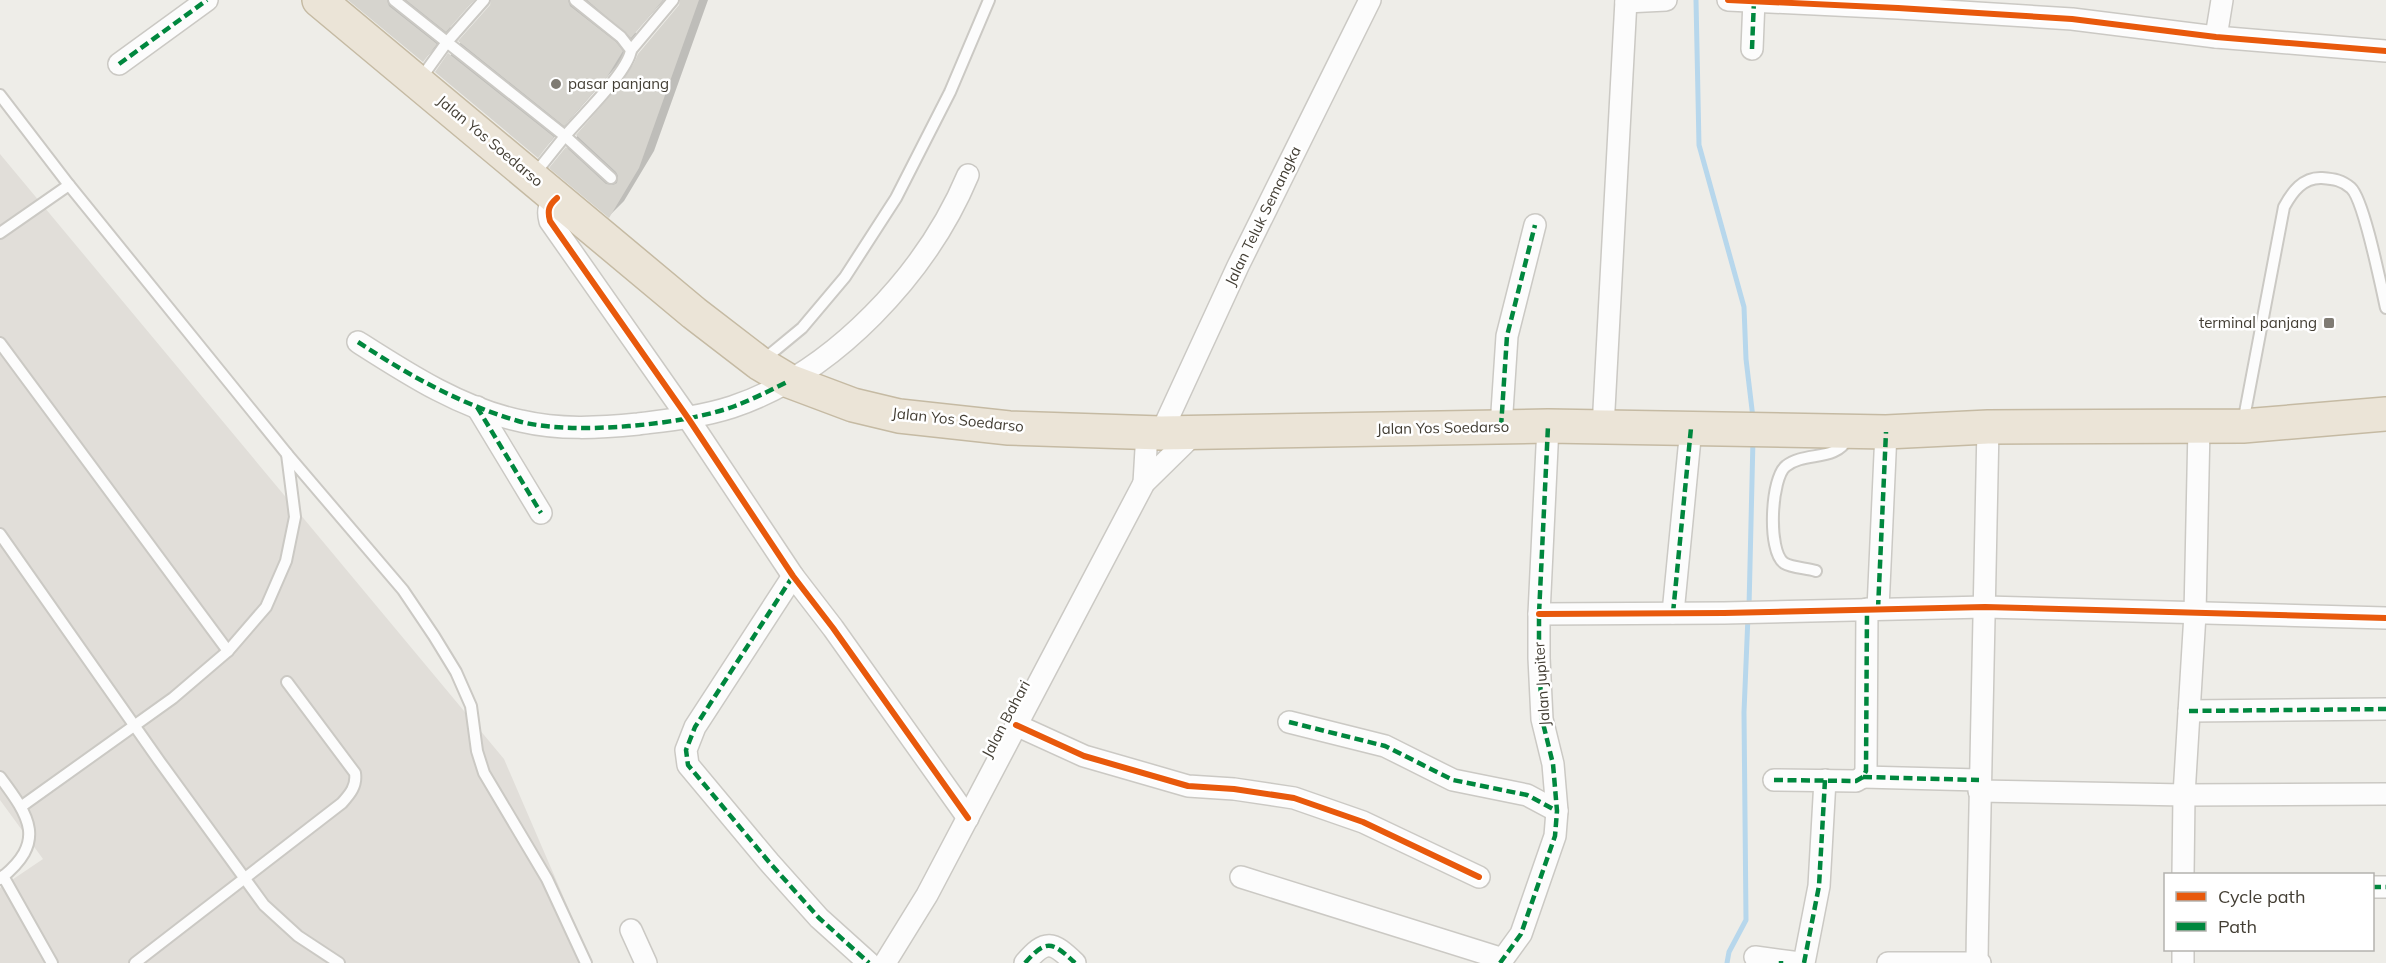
<svg xmlns="http://www.w3.org/2000/svg" width="2386" height="963" viewBox="0 0 2386 963" font-family="Mulish,sans-serif">
<rect width="100%" height="100%" fill="#eeede8"/>
<polygon fill="#e1ded9" points="0,154 504,759 592,963 0,963 0,888 43,859 0,800"/>
<g fill="#0003">
<polygon points="351,0 474,0 449,26 451,28 438,45 423,60"/>
<polygon points="492,0 664,0 635,32 637,35 622,60 538,156 437,72 491,5"/>
<polygon points="681,0 708,0 654,151 624,201 609,216 567,148 620,87 680,6"/>
</g>
<g fill="none" stroke-linecap="round" stroke-linejoin="round">
<g stroke="#b7d7ec" stroke-width="5">
<polyline points="1696,0 1699,145 1744,307 1746,359 1753,418"/>
<polyline points="1749,607 1753,439"/>
<polyline points="1727,963 1729,952 1746,920 1744,712 1748,616"/>
</g>
</g>
<g fill="#d6d4ce">
<polygon points="348,0 387,0 389,6 437,44 423,62"/>
<polygon points="406,0 474,0 446,32"/>
<polygon points="491,0 568,0 570,6 616,42 623,51 607,77 564,126 458,41 490,5"/>
<polygon points="587,0 663,0 631,38"/>
<polygon points="680,0 699,0 639,168 609,218 549,168 566,147 606,184 613,185 617,183 618,176 616,172 576,135 619,86 634,63 638,54 679,5"/>
<polygon points="448,53 554,137 538,158 435,72"/>
</g>
<g fill="none" stroke-linecap="round" stroke-linejoin="round">
<g stroke="#cbc9c4" stroke-width="14">
<g id="lane">
<polyline points="394,0 565,136 533,176"/>
<path d="M 575,0 L 621,37 L 631,50 C 628,72 581,117 565,136 L 611,178"/>
<polyline points="631,50 673,0"/>
<polyline points="419,81 447,42 484,0"/>
<polyline points="0,95 69,185 287,454 403,590 434,636 456,672 471,706 477,751 484,773 547,879 586,963"/>
<polyline points="0,233 69,185"/>
<polyline points="0,343 228,651"/>
<polyline points="762,361 802,328 845,277 896,198 950,92 989,0"/>
<path d="M 2243,423 L 2284,207 C 2292,192 2303,177 2322,178 C 2334,179 2342,180 2351,188 C 2364,200 2381,286 2386,308"/>
<polyline points="0,534 160,762 264,905 298,936 339,963"/>
<path d="M 1816,571 C 1807,568 1792,568 1784,563 C 1767,551 1771,477 1786,466 C 1805,451 1836,462 1848,438"/>
<path d="M 0,777 C 30,817 47,842 0,879"/>
<polyline points="22,806 173,698 228,651 266,607 286,561 295,517 287,454"/>
<polyline points="3,876 52,963"/>
<path d="M 135,963 L 342,803 C 350,794 357,786 355,773 L 287,682"/>
</g>
</g>
<g stroke="#cbc9c4" stroke-width="24">
<g id="street">
<polyline points="1728,0 1898,8 2072,19 2216,37 2386,51"/>
<polyline points="1626,2 1666,0"/>
<polyline points="2216,37 2222,0"/>
<polyline points="1752,49 1754,0"/>
<polyline points="119,64 207,0"/>
<path d="M 557,198 C 549,205 547,210 550,221 L 688,418 L 793,576 L 833,628 L 968,818"/>
<path d="M 358,342 C 408,374 462,409 521,421 C 559,430 599,428 638,424 C 670,420 701,417 732,407 C 834,373 927,273 968,175"/>
<polyline points="477,407 541,513"/>
<polyline points="1501,427 1507,336 1535,225"/>
<polyline points="1603,428 1626,0"/>
<polyline points="1161,433 1238,266 1370,0"/>
<polyline points="1144,483 1147,432"/>
<polyline points="793,576 695,727 686,750 688,765 769,862 819,918 869,963"/>
<polyline points="1878,609 1886,432"/>
<polyline points="1673,613 1691,428"/>
<polyline points="1539,614 1724,613 1985,607 2386,618"/>
<polyline points="2189,711 2386,709"/>
<polyline points="1289,722 1385,746 1453,780 1527,795 1557,811"/>
<polyline points="1016,725 1084,756 1188,786 1234,789 1294,798 1363,822 1479,877"/>
<polyline points="1863,777 1979,780"/>
<polyline points="1774,780 1856,781 1863,777 1866,771 1867,609"/>
<polyline points="1979,791 2184,795 2386,794"/>
<polyline points="2183,874 2184,795 2195,614 2199,427"/>
<polyline points="1241,877 1503,959"/>
<polyline points="2372,887 2386,887"/>
<polyline points="631,930 646,963"/>
<polyline points="1755,957 1800,963"/>
<polyline points="885,963 927,895 1144,483 1196,432"/>
<path d="M 1025,963 C 1046,939 1052,941 1075,963"/>
<polyline points="1500,963 1521,934 1555,836 1557,811 1553,764 1542,719 1539,658 1539,614 1548,426"/>
<polyline points="1804,963 1819,886 1825,780"/>
<polyline points="1888,963 1977,963"/>
<path d="M 1980,963 L 1977,963 C 1979,784 1985,605 1988,427"/>
<polyline points="2183,963 2183,950"/>
</g>
</g>
<g stroke="#c5baa3" stroke-width="36">
<polyline id="highway" points="319,0 694,313 759,363 789,381 853,405 899,416 1009,428 1161,433 1548,426 1886,432 1988,427 2243,426 2386,414"/>
</g>
<use href="#lane" stroke="#fcfcfc" stroke-width="10"/>
<use href="#street" stroke="#fcfcfc" stroke-width="21"/>
<use href="#highway" stroke="#ebe4d7" stroke-width="33"/>
<g stroke="#00873e" stroke-width="4.5" stroke-dasharray="9 4.5" stroke-linecap="butt">
<polyline points="1752,49 1754,0"/>
<polyline points="119,64 207,0"/>
<path d="M 358,342 C 408,375 460,404 518,421 C 570,436 684,425 735,406 C 753,399 771,390 789,381"/>
<polyline points="477,407 541,513"/>
<polyline points="1501,427 1507,336 1535,225"/>
<polyline points="793,576 695,727 686,750 688,765 769,862 819,918 869,963"/>
<polyline points="1878,609 1886,432"/>
<polyline points="1673,613 1691,428"/>
<polyline points="2189,711 2386,709"/>
<polyline points="1289,722 1385,746 1453,780 1527,795 1557,811"/>
<polyline points="1863,777 1979,780"/>
<polyline points="1774,780 1856,781 1863,777 1866,771 1867,609 1863,609"/>
<polyline points="2372,887 2386,887"/>
<path d="M 1025,963 C 1046,939 1052,941 1075,963"/>
<polyline points="1500,963 1521,934 1555,836 1557,811 1553,764 1542,719 1539,658 1539,614 1548,426"/>
<polyline points="1781,963 1781,961"/>
<polyline points="1804,963 1819,886 1825,780"/>
</g>
<g stroke="#fff" stroke-width="10">
<g id="cycleway">
<polyline points="1728,0 1898,8 2072,19 2216,37 2386,51"/>
<path d="M 557,198 C 549,205 547,210 550,221 L 688,418 L 793,576 L 833,628 L 968,818"/>
<polyline points="1539,614 1724,613 1985,607 2386,618"/>
<polyline points="1016,725 1084,756 1188,786 1234,789 1294,798 1363,822 1479,877"/>
</g>
</g>
<use href="#cycleway" stroke="#e8590c" stroke-width="6"/>
</g>
<g fill="#7f7b73" stroke="#fff" stroke-width="2">
<circle cx="556" cy="84" r="6"/>
<rect x="2323" y="317" width="12" height="12" rx="3"/>
</g>
<g text-anchor="middle" stroke-width="5" stroke-linejoin="round" paint-order="stroke">
<g font-size="15" fill="#433e34" stroke="#fff" text-anchor="start">
<text x="568" y="89">pasar panjang</text>
<text x="2317" y="328" text-anchor="end">terminal panjang</text>
</g>
<g font-size="15" fill="#433e34" stroke="#fff">
<text transform="translate(490 141) rotate(40)" y="5">Jalan Yos Soedarso</text>
<text transform="translate(1263 216) rotate(-64)" y="5">Jalan Teluk Semangka</text>
<text transform="translate(958 420) rotate(6)" y="5">Jalan Yos Soedarso</text>
<text transform="translate(1443 428) rotate(-1)" y="5">Jalan Yos Soedarso</text>
<text transform="translate(1542 684) rotate(-94)" y="5">Jalan Jupiter</text>
<text transform="translate(1006 719) rotate(-62)" y="5">Jalan Bahari</text>
</g>
</g>
<rect x="2164" y="873" width="210" height="78" fill="#ffffff" stroke="#b4b2ae" stroke-width="1.5"/>
<rect x="2176" y="892" width="30" height="9" fill="#e8590c" stroke="#b4b2ae" stroke-width="1.5"/>
<text x="2218" y="903" font-size="18" fill="#433e34">Cycle path</text>
<rect x="2176" y="922" width="30" height="9" fill="#00873e" stroke="#b4b2ae" stroke-width="1.5"/>
<text x="2218" y="933" font-size="18" fill="#433e34">Path</text>
</svg>
